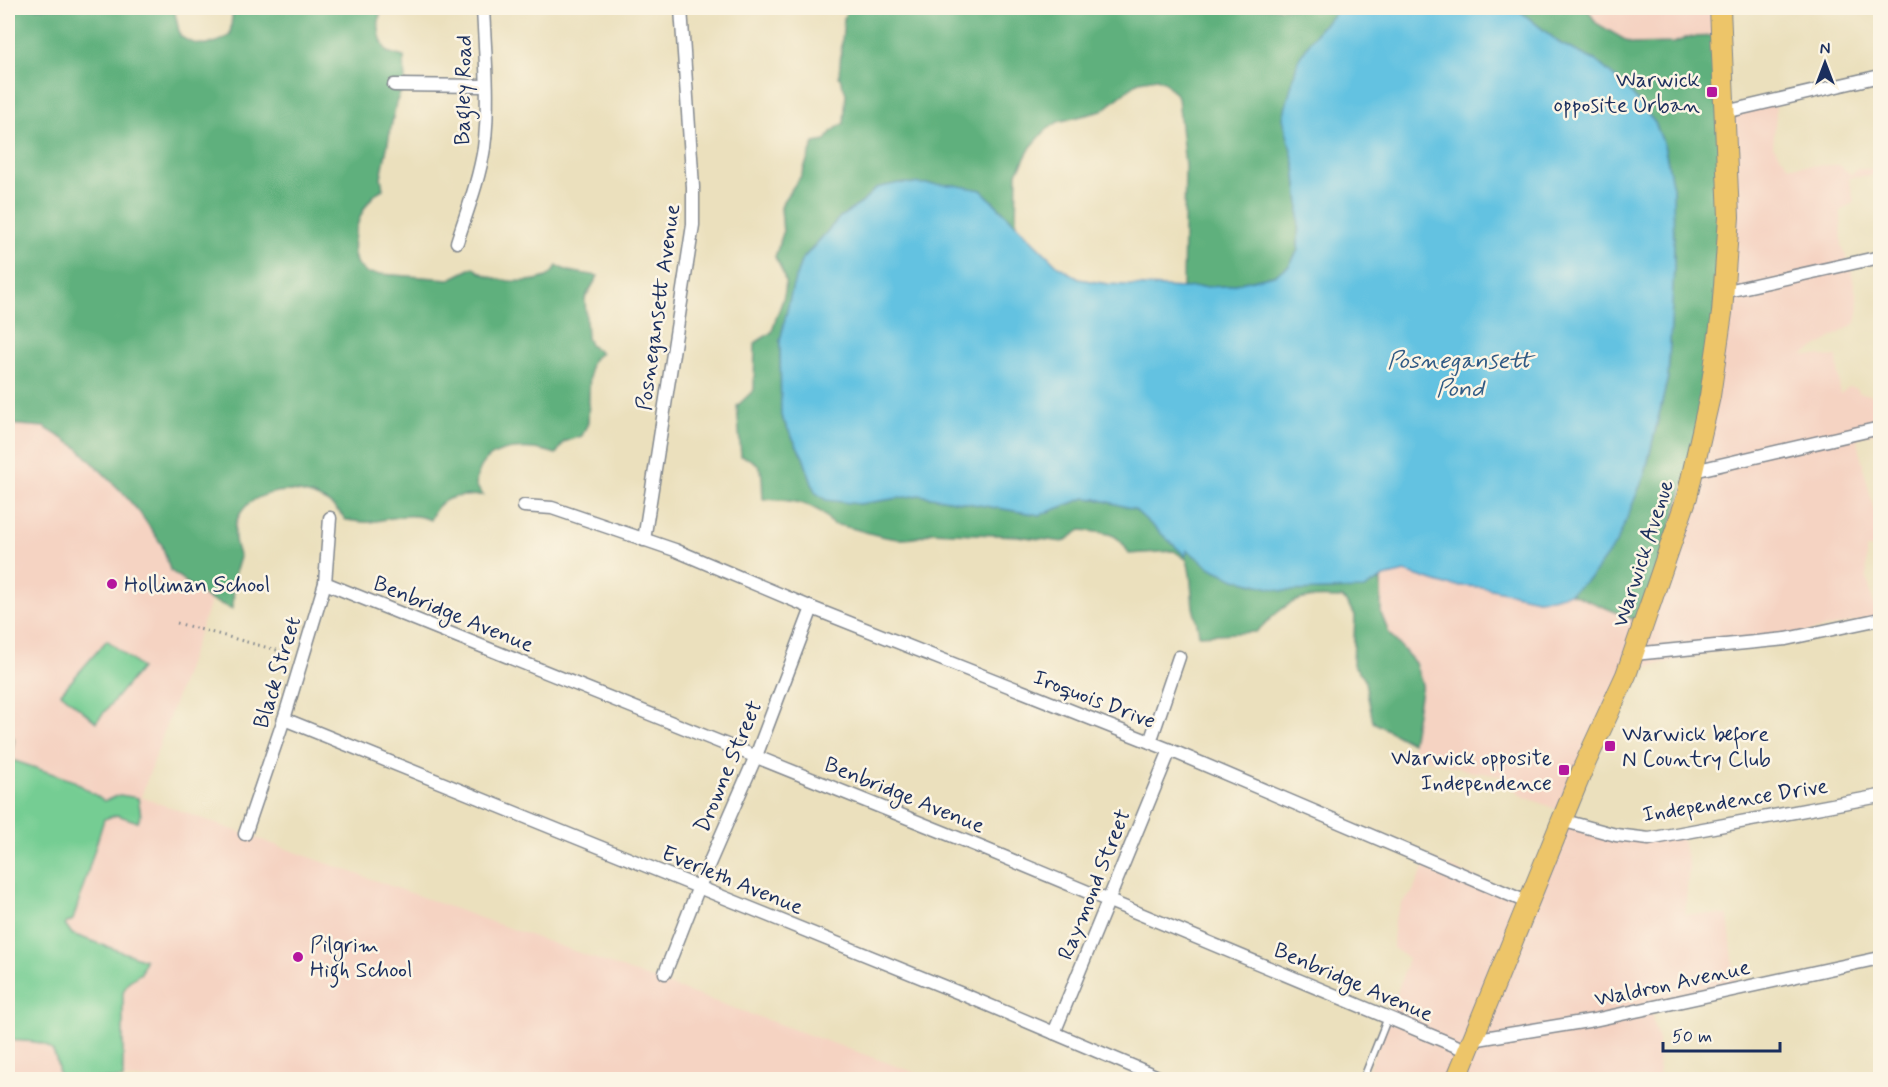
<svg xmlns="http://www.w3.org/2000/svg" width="1888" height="1087" viewBox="0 0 1888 1087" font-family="Mynerve,sans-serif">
<rect width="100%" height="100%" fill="#fcf5e5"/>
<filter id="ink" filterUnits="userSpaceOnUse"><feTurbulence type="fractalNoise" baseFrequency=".0167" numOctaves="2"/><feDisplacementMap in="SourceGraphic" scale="12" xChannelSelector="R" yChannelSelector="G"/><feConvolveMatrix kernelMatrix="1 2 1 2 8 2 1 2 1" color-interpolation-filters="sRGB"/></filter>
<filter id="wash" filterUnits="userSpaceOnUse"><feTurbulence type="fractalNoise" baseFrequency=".008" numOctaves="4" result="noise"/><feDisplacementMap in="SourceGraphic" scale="24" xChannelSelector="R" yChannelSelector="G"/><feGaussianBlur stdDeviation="1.35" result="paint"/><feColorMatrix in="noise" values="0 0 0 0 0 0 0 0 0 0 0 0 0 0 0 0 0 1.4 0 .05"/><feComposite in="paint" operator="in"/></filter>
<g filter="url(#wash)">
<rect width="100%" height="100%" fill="#ebe0bd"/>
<g fill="#f5d3c2">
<polygon points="1587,8 1720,8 1722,36 1688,37 1674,43 1632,44 1596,23"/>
<polygon points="1775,101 1776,115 1773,146 1789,166 1839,165 1852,175 1857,169 1880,169 1880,174 1849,178 1854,202 1841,211 1842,246 1851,269 1859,308 1856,323 1803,355 1837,357 1840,394 1849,387 1856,388 1859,393 1872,395 1879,403 1880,431 1859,437 1857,441 1874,511 1880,523 1880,548 1866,548 1867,578 1877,617 1626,671 1561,811 1520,795 1504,778 1493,774 1473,772 1419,757 1412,743 1422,683 1415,663 1389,633 1381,613 1381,580 1396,572 1405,572 1446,585 1482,587 1537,599 1570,593 1592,601 1726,115"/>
<polygon points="8,283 241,515 141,797 933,1079 8,1079"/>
<polygon points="1560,822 1615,833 1681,834 1689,866 1685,914 1728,915 1736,986 1650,1009 1658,1040 1659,1079 1364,1080 1389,1018 1408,958 1393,948 1394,921 1402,903 1412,893 1428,858 1526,899"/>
</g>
<g fill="#74cd93" stroke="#487e78" stroke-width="1.5">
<polygon points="107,640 141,668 96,722 61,693"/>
<path d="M 8,733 L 14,738 L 12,760 L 74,781 L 104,801 L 120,795 L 138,798 L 141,815 L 138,822 L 117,815 L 104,819 L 73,920 L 65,924 L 72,934 L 145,960 L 141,973 L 128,982 L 123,992 L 123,1079 L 59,1079 C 57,1038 44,1043 8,1040 Z"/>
</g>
<g fill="#5fb07d" stroke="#3d706e" stroke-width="1.5">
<path d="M 8,8 L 174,8 L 180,36 C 197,48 213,47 230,35 L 233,8 L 382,8 C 376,23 379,39 387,52 L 404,57 L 405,82 L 396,103 L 381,177 L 383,189 C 363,198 347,241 356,262 C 358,266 363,270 366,273 L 450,279 L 474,267 C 488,282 523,284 543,278 C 550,277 553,271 557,266 L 568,271 L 598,276 L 585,298 L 587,338 L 591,346 L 601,353 L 593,359 L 590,367 L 588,423 L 582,436 L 564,442 L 556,454 C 531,446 488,443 478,474 C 474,484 477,488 483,495 C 457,497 441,493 430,520 C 409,511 391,519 370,522 C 363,523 354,521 346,520 C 309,468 211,490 240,557 L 234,577 L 233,609 L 208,599 L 170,570 L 162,545 L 140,513 L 121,491 L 77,447 L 44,427 L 8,424 Z"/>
<path d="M 848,8 L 1341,8 L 1319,29 L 1295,166 L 1299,204 L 1298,250 L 1289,266 L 1274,275 L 1227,286 L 1183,288 L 1185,166 L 1178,97 L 1165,82 L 1157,78 L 1139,81 L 1102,111 L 1058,122 L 1045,131 L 1031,147 L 1017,173 L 1016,224 L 981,190 L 876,188 L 862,203 L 840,217 L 801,261 L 780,341 L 781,416 L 803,457 L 815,492 L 859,504 L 919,495 L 1040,515 L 1085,498 L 1097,499 L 1134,508 L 1185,555 L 1187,549 C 1234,585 1268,592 1327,590 C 1347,589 1363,589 1381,580 L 1381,613 L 1389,633 L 1415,663 L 1422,684 L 1412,743 L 1373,722 L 1364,677 L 1353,665 L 1355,615 L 1343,598 C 1294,596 1292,598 1256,632 L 1199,635 C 1198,625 1195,616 1193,607 C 1191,590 1192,576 1187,560 L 1174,551 L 1129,554 C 1117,529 1105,534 1081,530 L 1063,542 L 1017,536 L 931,532 C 898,550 865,528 832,524 C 817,501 788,500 763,499 C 761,475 767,463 741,456 L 737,406 L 754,390 L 755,343 L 772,332 C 780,298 796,291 775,257 L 783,233 L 781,208 L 783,201 L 801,176 L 814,143 L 826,141 L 831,132 L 844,123 L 846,93 L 839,76 L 844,18 Z"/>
<polygon points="1516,8 1587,8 1596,23 1632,44 1674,43 1688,37 1722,36 1725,101 1711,396 1642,623 1570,593 1591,577 1645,474 1668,377 1674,267 1673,188 1664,145 1655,123 1626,87 1596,61 1561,44"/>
</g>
<polygon fill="#63c2e1" stroke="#3f78a0" stroke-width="1.5" points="1341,8 1516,8 1561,44 1596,61 1626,87 1655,123 1664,145 1673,188 1674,267 1668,377 1645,474 1617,542 1591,577 1570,593 1552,598 1537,599 1482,587 1446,585 1405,572 1384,577 1364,589 1282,591 1235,579 1211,568 1187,550 1186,556 1134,509 1097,499 1085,498 1040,515 919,495 859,504 826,500 815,492 803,457 781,416 780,341 792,289 801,261 840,217 862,203 876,188 899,183 954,185 981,190 1058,266 1079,279 1108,284 1183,288 1227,286 1274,275 1289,266 1298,250 1299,204 1295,166 1283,118 1298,60 1319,29"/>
</g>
<g filter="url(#ink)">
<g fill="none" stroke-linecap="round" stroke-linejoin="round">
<g stroke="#83888e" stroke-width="9">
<polyline id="service" points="1363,1080 1388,1017"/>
</g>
<g stroke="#83888e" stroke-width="15">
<g id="minor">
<polyline points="394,85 485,86"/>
<polyline points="1725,112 1880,76"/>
<path d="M 457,242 C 467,211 479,180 484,148 C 490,102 485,54 483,8"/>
<polyline points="1723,292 1880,257"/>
<polyline points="1694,471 1880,428"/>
<polyline points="524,506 552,508 675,550 812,608 1170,750 1529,903"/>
<polyline points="644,540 693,225 693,187 681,8"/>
<polyline points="325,583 985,849 1468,1051"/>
<polyline points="1634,654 1786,639 1880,619"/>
<polyline points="284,719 967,996 1165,1080"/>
<polyline points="1150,742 1179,657"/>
<polyline points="1561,820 1616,835 1649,839 1880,796"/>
<polyline points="245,834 284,719 325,583 330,518"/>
<polyline points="665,973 698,889 756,756 812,608"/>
<polyline points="1054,1033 1170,750"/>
<polyline points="1472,1040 1594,1020 1880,958"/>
</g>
</g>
<g stroke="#83888e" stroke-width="22">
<polyline id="primary" points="1456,1080 1584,766 1626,675 1687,497 1710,396 1722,313 1729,217 1720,8"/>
</g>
<polyline stroke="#83888e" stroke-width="3" stroke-dasharray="1.5 4.5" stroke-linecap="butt" points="177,623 291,654"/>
<use href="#service" stroke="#fff" stroke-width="6"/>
<use href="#minor" stroke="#fff" stroke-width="12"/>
<use href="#primary" stroke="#edc569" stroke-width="20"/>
</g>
</g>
<g fill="#b5179e" stroke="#fcf5e5" stroke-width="2">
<rect x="1706" y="86" width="12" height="12" rx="3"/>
<circle cx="112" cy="584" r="6"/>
<rect x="1604" y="740" width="12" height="12" rx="3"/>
<rect x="1558" y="764" width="12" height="12" rx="3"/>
<circle cx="298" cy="957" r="6"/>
</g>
<g text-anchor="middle" stroke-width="5" stroke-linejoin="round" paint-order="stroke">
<g font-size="22" fill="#1b2f5e" stroke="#fcf5e5" text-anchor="start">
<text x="1700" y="87" text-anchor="end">Warwick<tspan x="1700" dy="25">opposite Urban</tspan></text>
<text x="124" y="592">Holliman School</text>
<text x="1622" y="741">Warwick before<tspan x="1622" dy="25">N Country Club</tspan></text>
<text x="1552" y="765" text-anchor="end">Warwick opposite<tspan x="1552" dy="25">Independence</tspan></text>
<text x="310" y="952">Pilgrim<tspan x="310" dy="25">High School</tspan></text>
</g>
<g font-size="22" fill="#1b2f5e" stroke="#fcf5e5">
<text transform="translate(462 90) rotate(-89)" y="8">Bagley Road</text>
<text transform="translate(657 307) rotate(-82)" y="8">Posnegansett Avenue</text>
<text transform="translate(1642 553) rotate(-72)" y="8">Warwick Avenue</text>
<text transform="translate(454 613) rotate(22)" y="8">Benbridge Avenue</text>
<text transform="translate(276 672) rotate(-73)" y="8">Black Street</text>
<text transform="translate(1095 698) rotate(21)" y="8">Iroquois Drive</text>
<text transform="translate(727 766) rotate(-67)" y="8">Drowne Street</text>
<text transform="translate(905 794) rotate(22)" y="8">Benbridge Avenue</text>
<text transform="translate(1735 799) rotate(-9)" y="8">Independence Drive</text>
<text transform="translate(733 879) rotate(22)" y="8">Everleth Avenue</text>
<text transform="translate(1093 884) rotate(-68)" y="8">Raymond Street</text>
<text transform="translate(1354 981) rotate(23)" y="8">Benbridge Avenue</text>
<text transform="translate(1672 982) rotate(-12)" y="8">Waldron Avenue</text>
</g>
<g font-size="24" font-style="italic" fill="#315b85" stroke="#fcf5e5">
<text x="1460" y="368">Posnegansett<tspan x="1460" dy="28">Pond</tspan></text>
</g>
</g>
<rect width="1888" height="1087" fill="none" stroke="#fcf5e5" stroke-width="30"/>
<g transform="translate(1825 63)" stroke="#fcf5e5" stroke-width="4.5" paint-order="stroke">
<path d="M0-4.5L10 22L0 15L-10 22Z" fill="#1b2f5e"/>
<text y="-9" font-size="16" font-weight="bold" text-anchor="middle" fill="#1b2f5e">N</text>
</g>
<path d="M1663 1042v9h117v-9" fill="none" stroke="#1b2f5e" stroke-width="3"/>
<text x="1672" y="1042" font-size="18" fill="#1b2f5e" stroke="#fcf5e5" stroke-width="4.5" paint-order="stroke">50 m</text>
</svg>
